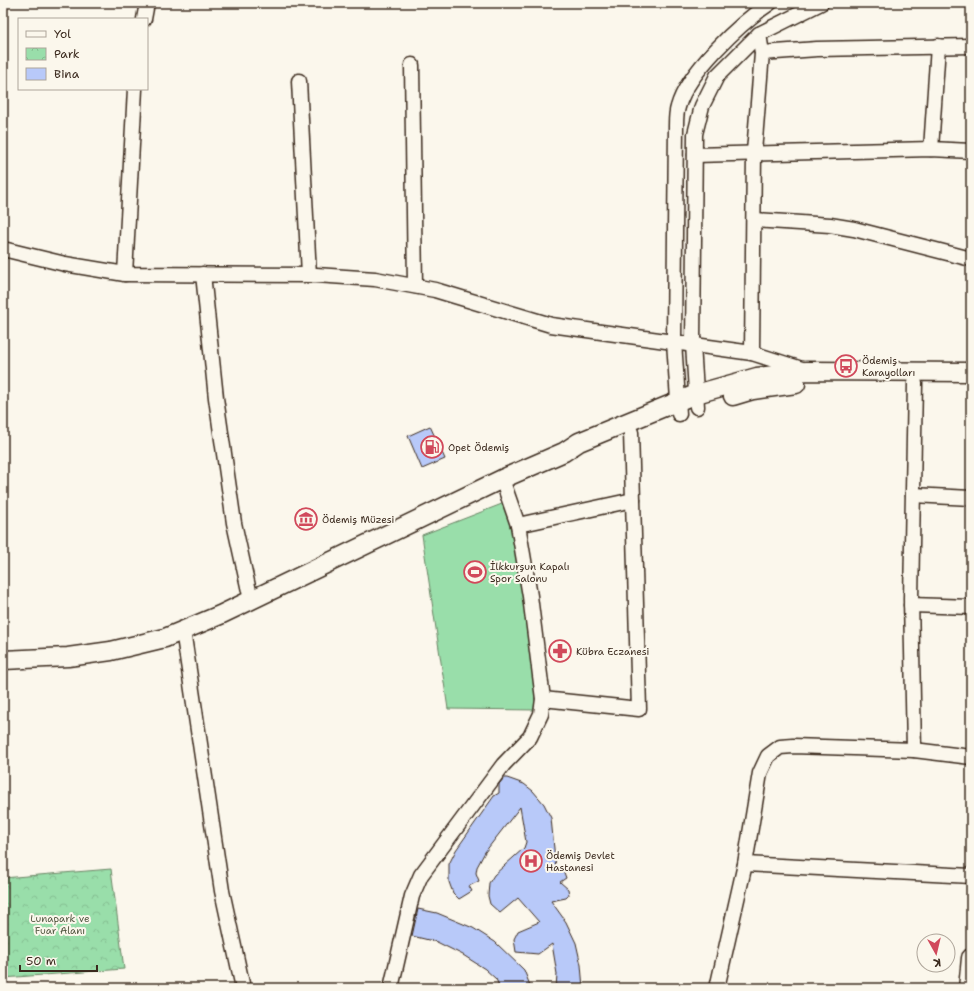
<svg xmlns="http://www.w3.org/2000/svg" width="974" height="991" viewBox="0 0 974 991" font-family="'Shantell Sans',sans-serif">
<defs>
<pattern id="park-crowns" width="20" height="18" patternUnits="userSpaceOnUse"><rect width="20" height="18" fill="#99deaa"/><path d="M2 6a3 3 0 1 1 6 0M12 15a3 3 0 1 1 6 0" fill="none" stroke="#85bf92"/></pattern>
</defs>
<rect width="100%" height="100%" fill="#fbf7ec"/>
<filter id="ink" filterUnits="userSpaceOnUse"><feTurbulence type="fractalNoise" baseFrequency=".025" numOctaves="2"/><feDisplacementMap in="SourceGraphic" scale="8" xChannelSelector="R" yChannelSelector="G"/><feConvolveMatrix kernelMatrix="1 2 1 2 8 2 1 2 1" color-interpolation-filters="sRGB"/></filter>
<g filter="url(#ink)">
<polygon fill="url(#park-crowns)" stroke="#6a8464" points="111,869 124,969 3,978 3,878"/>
<polygon fill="#99deaa" stroke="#6a8464" points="507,502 531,609 537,710 448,709 422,535"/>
<g fill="#b8c9f9" stroke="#3b2a1e">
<polygon points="430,426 445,459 422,469 408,436"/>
<polygon points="504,778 507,778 524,784 533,791 544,804 551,818 556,869 562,867 566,878 560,882 568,889 569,895 566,898 551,901 566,922 576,943 581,965 583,988 556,988 557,974 552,944 538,954 516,952 514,939 518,931 539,922 518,898 500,913 490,904 488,896 489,883 494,875 524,848 526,842 520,807 485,852 477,867 476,873 479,881 469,886 472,891 459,899 453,893 449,882 449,864 456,850 494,796 499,793 499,784"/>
<polygon points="418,909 437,913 473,928 495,942 524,970 531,988 500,988 496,979 485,969 463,955 437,942 412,936"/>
</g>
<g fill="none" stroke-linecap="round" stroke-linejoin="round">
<g stroke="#3b2a1e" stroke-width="17">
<g id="minor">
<polyline points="144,19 147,3"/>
<polyline points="762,53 817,49 971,46"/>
<polyline points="412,65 415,286"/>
<polyline points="299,81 309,275"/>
<polyline points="931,149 938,46"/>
<polyline points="695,155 931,149 971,151"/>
<polyline points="755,220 830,225 854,229 971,259"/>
<polyline points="3,249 65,264 125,274 316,275 375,279 435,290 551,325 752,353 805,370"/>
<polyline points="125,274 135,89"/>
<polyline points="203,274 216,398 234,523 251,600"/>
<polyline points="752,353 754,152 762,53 759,34"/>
<polyline points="697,407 693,345 695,134 702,106 717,76 759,34 821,3"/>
<path d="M 679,414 L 674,342 L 676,126 C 676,120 676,113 678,107 C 687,73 740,23 770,3"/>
<polyline points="631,432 633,500"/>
<polyline points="913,495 971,498"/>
<polyline points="518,525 633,500 639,709 543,699"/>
<polyline points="911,605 971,607"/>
<polyline points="183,630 222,891 243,988"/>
<polyline points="914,750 911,599 915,383"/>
<polyline points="745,864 971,876"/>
<polyline points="391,988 412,896 421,875 503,765 530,737 541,714 543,699 530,596 518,525 502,479"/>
<polyline points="717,988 745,864 760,773 768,756 780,747 793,746 914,750 971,757"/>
</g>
</g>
<g stroke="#3b2a1e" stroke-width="21">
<g id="major">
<polyline points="733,396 753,390 796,384"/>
<polyline points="3,660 68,657 111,651 165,638 220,615 502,479 564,452 579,442 696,394 757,377 807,371 971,372"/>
<polyline points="968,988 971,958"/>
</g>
</g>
<use href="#minor" stroke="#fbf7ec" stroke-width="14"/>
<use href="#major" stroke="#fbf7ec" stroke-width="18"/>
</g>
</g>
<defs>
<g id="bus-ring" transform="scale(1.15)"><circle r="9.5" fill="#fbf7ec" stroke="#d1495b" stroke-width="1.5"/><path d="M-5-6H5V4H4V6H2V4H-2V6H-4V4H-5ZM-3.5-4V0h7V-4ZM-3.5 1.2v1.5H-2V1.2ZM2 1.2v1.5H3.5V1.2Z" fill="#d1495b"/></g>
<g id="fuel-ring" transform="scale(1.15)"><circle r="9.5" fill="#fbf7ec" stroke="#d1495b" stroke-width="1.5"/><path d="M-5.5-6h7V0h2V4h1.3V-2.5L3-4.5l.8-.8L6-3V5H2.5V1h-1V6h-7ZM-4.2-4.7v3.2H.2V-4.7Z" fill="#d1495b"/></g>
<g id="museum-ring" transform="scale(1.15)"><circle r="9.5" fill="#fbf7ec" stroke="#d1495b" stroke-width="1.5"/><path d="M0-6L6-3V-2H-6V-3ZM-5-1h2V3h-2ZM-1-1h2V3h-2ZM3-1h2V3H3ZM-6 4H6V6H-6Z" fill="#d1495b"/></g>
<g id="stadium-ring" transform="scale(1.15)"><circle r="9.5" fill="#fbf7ec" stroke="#d1495b" stroke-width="1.5"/><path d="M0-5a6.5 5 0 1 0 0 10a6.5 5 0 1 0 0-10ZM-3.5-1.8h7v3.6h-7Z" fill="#d1495b"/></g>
<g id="pharmacy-ring" transform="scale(1.15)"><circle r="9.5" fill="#fbf7ec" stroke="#d1495b" stroke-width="1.5"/><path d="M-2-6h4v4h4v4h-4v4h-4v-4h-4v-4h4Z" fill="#d1495b"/></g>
<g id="hospital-ring" transform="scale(1.15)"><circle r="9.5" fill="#fbf7ec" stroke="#d1495b" stroke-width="1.5"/><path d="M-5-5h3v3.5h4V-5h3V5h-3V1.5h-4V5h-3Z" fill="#d1495b"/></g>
</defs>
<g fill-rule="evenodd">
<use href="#bus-ring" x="846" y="366"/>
<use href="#fuel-ring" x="432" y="447"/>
<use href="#museum-ring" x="306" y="519"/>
<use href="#stadium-ring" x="475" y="572"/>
<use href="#pharmacy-ring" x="560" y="651"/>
<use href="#hospital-ring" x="531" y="861"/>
</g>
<g text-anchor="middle" stroke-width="4" stroke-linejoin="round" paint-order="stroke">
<g font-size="10" fill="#3b2a1e" stroke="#fbf7ec" text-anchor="start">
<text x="862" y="364">Ödemiş<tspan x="862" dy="12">Karayolları</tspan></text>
<text x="448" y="451">Opet Ödemiş</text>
<text x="322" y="523">Ödemiş Müzesi</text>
<text x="490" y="570">İlkkurşun Kapalı<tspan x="490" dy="12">Spor Salonu</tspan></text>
<text x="576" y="655">Kübra Eczanesi</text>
<text x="546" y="859">Ödemiş Devlet<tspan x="546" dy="12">Hastanesi</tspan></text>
</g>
<g font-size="10" fill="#525741" stroke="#fbf7ec">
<text x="60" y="922">Lunapark ve<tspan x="60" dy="12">Fuar Alanı</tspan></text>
</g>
</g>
<rect width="974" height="991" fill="none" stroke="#fbf7ec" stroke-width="16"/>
<rect x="8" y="8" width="958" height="975" fill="none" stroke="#3b2a1e" stroke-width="1.5" filter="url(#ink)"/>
<rect x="18" y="18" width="130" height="72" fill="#fbf7ec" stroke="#aea59a"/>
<rect x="26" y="31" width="20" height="6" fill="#fbf7ec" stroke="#aea59a"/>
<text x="54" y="38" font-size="12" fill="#3b2a1e">Yol</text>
<rect x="26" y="48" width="20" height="12" fill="url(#park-crowns)" stroke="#aea59a"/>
<text x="54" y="58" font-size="12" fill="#3b2a1e">Park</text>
<rect x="26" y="68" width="20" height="12" fill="#b8c9f9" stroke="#aea59a"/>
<text x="54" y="78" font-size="12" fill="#3b2a1e">Bina</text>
<g transform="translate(936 953) rotate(172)"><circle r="19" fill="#fbf7ec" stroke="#aea59a"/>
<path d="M0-3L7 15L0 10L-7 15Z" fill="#d1495b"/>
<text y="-6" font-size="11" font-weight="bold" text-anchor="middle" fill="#3b2a1e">K</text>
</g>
<path d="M20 965v6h77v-6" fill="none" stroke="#3b2a1e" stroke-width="2"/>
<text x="26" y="965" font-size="12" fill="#3b2a1e" stroke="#fbf7ec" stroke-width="3" paint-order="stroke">50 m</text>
</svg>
